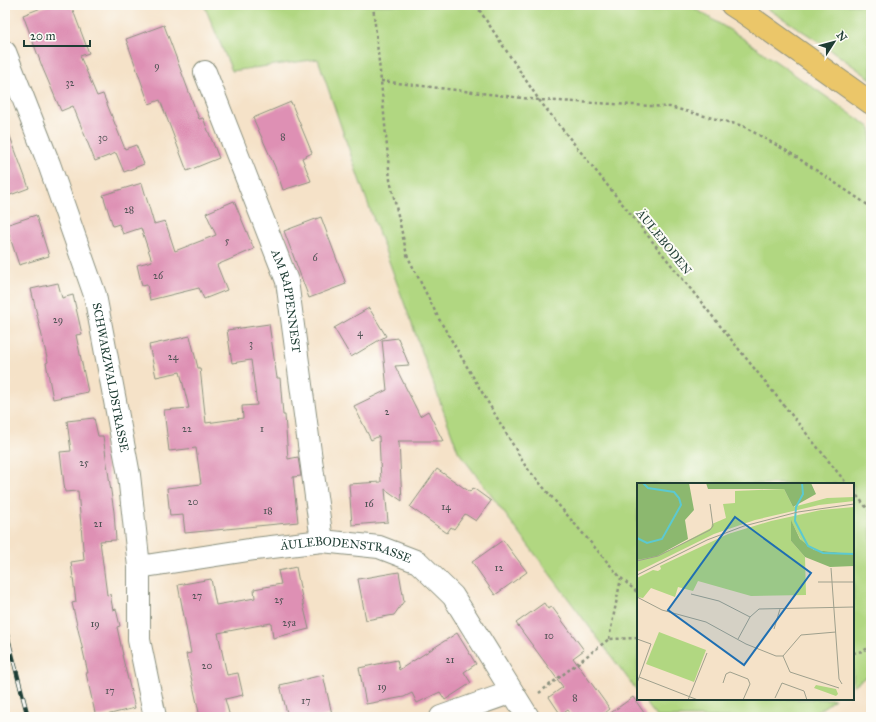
<svg xmlns="http://www.w3.org/2000/svg" width="876" height="722" viewBox="0 0 876 722" font-family="'IM FELL Great Primer',serif">
<rect width="100%" height="100%" fill="#fdfcf7"/>
<filter id="ink" filterUnits="userSpaceOnUse"><feTurbulence type="fractalNoise" baseFrequency=".025" numOctaves="2"/><feDisplacementMap in="SourceGraphic" scale="8" xChannelSelector="R" yChannelSelector="G"/><feConvolveMatrix kernelMatrix="1 2 1 2 8 2 1 2 1" color-interpolation-filters="sRGB"/></filter>
<filter id="wash" filterUnits="userSpaceOnUse"><feTurbulence type="fractalNoise" baseFrequency=".012" numOctaves="4" result="noise"/><feDisplacementMap in="SourceGraphic" scale="16" xChannelSelector="R" yChannelSelector="G"/><feGaussianBlur stdDeviation="0.9" result="paint"/><feColorMatrix in="noise" values="0 0 0 0 0 0 0 0 0 0 0 0 0 0 0 0 0 1.4 0 .05"/><feComposite in="paint" operator="in"/></filter>
<g filter="url(#wash)">
<rect width="100%" height="100%" fill="#f5e2c8"/>
<g fill="#b1d781" stroke="#688a5a">
<polygon points="204,5 689,5 738,35 871,128 871,673 853,686 853,484 638,484 638,692 458,451 358,176 318,59 232,71"/>
<polygon points="762,5 871,5 871,79 824,45"/>
<polygon points="643,699 835,699 810,717 657,717"/>
</g>
<g id="blocks">
<g fill="#de90b4">
<polygon points="49,5 71,5 89,53 80,56 97,96 103,94 125,149 136,145 144,164 124,172 116,153 95,161 73,106 61,111 43,69 23,15"/>
<polygon points="164,25 199,119 203,118 219,158 187,171 160,100 149,104 126,39"/>
<polygon points="291,102 312,153 302,158 311,181 283,190 275,167 253,118"/>
<polygon points="5,128 7,128 29,188 5,197"/>
<polygon points="142,183 154,224 165,221 175,251 216,235 206,213 234,201 254,249 217,265 227,290 204,299 199,288 150,300 147,285 142,286 137,265 152,261 141,228 123,234 119,224 113,226 103,195"/>
<polygon points="36,215 49,256 19,265 6,225"/>
<polygon points="321,217 346,284 309,298 284,231"/>
<polygon points="58,283 62,298 73,295 82,334 76,335 88,392 53,399 46,363 48,362 31,289"/>
<polygon points="369,308 386,336 351,357 334,328"/>
<polygon points="269,324 277,378 280,378 283,415 285,415 288,459 298,457 301,476 293,477 298,522 185,533 183,515 170,516 167,488 201,484 196,448 169,451 164,410 189,408 180,372 156,377 149,345 190,336 198,368 200,368 206,423 243,418 242,406 257,405 251,360 232,363 227,330"/>
<polygon points="398,338 409,365 395,366 420,416 428,411 443,441 398,441 399,442 402,501 385,489 388,522 352,525 349,484 381,482 379,436 371,440 354,406 387,390 382,340"/>
<polygon points="94,418 98,436 103,436 114,512 116,540 100,541 107,595 110,594 113,610 116,609 120,626 117,627 123,655 122,655 135,708 98,717 96,717 86,673 88,673 72,603 76,602 71,562 84,560 78,491 65,492 60,452 71,451 67,421"/>
<polygon points="437,469 470,492 473,488 491,501 476,521 465,514 454,529 451,527 447,533 410,507"/>
<polygon points="503,540 527,572 495,595 472,562"/>
<polygon points="296,567 304,608 309,629 273,638 271,623 218,633 227,675 238,673 243,695 225,699 230,717 200,717 186,654 191,653 178,585 211,579 216,605 255,598 254,589 281,584 278,571"/>
<polygon points="399,572 404,601 394,615 366,620 358,579"/>
<polygon points="544,603 548,609 552,607 584,650 573,658 610,709 600,717 573,717 568,710 561,715 549,697 563,687 516,623"/>
<polygon points="457,633 476,664 464,672 471,683 445,700 440,692 417,703 412,693 404,697 366,704 359,668 397,660 399,670"/>
<polygon points="323,675 332,714 321,717 288,717 280,685"/>
<polygon points="633,697 647,717 605,717"/>
</g>
</g>
</g>
<g filter="url(#ink)">
<use href="#blocks" fill-opacity="0" stroke="#8a907e" stroke-width="1"/>
<g fill="none" stroke-linecap="round" stroke-linejoin="round">
<g stroke="#8a907e" stroke-width="24">
<g id="street">
<path id="s1" d="M 5,52 L 49,164 L 95,295 L 129,475 L 139,567 L 139,640 L 155,717"/>
<path id="s2" d="M 205,72 L 287,281 L 322,541"/>
<path id="s3" d="M 139,567 L 255,549 L 322,541 L 379,547 L 418,562 L 453,596 L 528,717"/>
<polyline points="441,717 512,692"/>
</g>
</g>
<g stroke="#8a907e" stroke-width="24">
<polyline id="highway" points="732,5 746,14 871,103"/>
</g>
<g stroke="#8a907e" stroke-width="2.5" stroke-dasharray="3 3" stroke-linecap="butt">
<polyline points="373,5 381,81 390,180 407,255 439,319 526,467 621,578 638,593"/>
<polyline points="476,5 539,100 847,484"/>
<polyline points="381,81 539,100 670,107 743,126 792,154 871,207"/>
<polyline points="853,491 871,513"/>
<polyline points="609,639 621,578"/>
<polyline points="853,653 863,651 871,646"/>
<polyline points="539,693 609,639 638,638"/>
</g>
<use href="#street" stroke="#fff" stroke-width="22"/>
<use href="#highway" stroke="#ebc669" stroke-width="22"/>
<g stroke="#1f3d34" stroke-width="4.5">
<polyline id="rail" points="5,627 28,717"/>
</g>
<use href="#rail" stroke="#fdfcf7" stroke-width="3" stroke-dasharray="9" stroke-linecap="butt"/>
</g>
</g>
<g text-anchor="middle" stroke-width="4" stroke-linejoin="round" paint-order="stroke">
<g font-size="10" fill="#4f5254">
<text x="157" y="69">9</text>
<text x="70" y="86">32</text>
<text x="283" y="140">8</text>
<text x="103" y="141">30</text>
<text x="129" y="213">28</text>
<text x="227" y="244">5</text>
<text x="315" y="261">6</text>
<text x="158" y="279">26</text>
<text x="58" y="323">29</text>
<text x="360" y="336">4</text>
<text x="251" y="347">3</text>
<text x="173" y="360">24</text>
<text x="387" y="415">2</text>
<text x="187" y="432">22</text>
<text x="262" y="432">1</text>
<text x="84" y="466">25</text>
<text x="193" y="505">20</text>
<text x="369" y="507">16</text>
<text x="446" y="510">14</text>
<text x="268" y="514">18</text>
<text x="98" y="527">21</text>
<text x="499" y="571">12</text>
<text x="197" y="599">27</text>
<text x="279" y="603">25</text>
<text x="289" y="626">25a</text>
<text x="95" y="627">19</text>
<text x="549" y="639">10</text>
<text x="450" y="663">21</text>
<text x="207" y="669">20</text>
<text x="382" y="690">19</text>
<text x="110" y="694">17</text>
<text x="575" y="701">8</text>
<text x="306" y="704">17</text>
</g>
<g font-size="12" fill="#1f3d34" stroke="#fdfcf7">
<text transform="translate(664 242) rotate(51)" y="4">ÄULEBODEN</text>
<text dy="4" stroke="none"><textPath href="#s2" startOffset="244">AM RAPPENNEST</textPath></text>
<text dy="4" stroke="none"><textPath href="#s1" startOffset="343">SCHWARZWALDSTRASSE</textPath></text>
<text dy="4" stroke="none"><textPath href="#s3" startOffset="210">ÄULEBODENSTRASSE</textPath></text>
</g>
</g>
<g transform="translate(637 483)">
<rect width="217" height="217" fill="#f5e2c8"/>
<path d="M 147,6 L 156,24 L 190,15 L 217,14 L 217,18 L 182,22 L 118,37 L 77,51 L 0,89 L 0,77 L 33,67 L 74,45 L 75,41 L 89,35 L 86,21 L 98,20 L 98,8 ZM 217,24 L 217,71 L 177,67 L 164,57 L 154,38 L 154,58 L 168,74 L 169,112 L 114,113 L 61,98 L 56,108 L 41,104 L 38,114 L 14,105 L 6,115 L 0,114 L 0,95 L 16,87 L 21,88 L 24,86 L 23,83 L 91,51 L 134,38 L 184,27 ZM 22,149 L 69,167 L 57,199 L 9,181 ZM 179,202 L 199,206 L 201,211 L 199,213 L 177,205 Z" fill="#b1d781"/>
<path d="M 0,0 L 52,0 L 57,27 L 48,37 L 51,56 L 20,73 L 0,77 ZM 69,0 L 174,0 L 179,11 L 156,24 L 147,6 L 71,6 ZM 154,37 L 163,56 L 177,67 L 217,71 L 217,83 L 193,84 L 168,74 L 154,58 Z" fill="#8cb86f"/>
<path fill="none" stroke="#5cc9d0" stroke-width="2" d="M 165,0 L 166,11 L 159,24 L 158,38 L 171,63 L 186,70 L 217,71M 0,55 L 10,60 L 25,56 L 44,22 L 42,15 L 37,9 L 11,5 L 6,0"/>
<path fill="none" stroke="#9fa08d" stroke-width="1" d="M 0,78 L 21,73 L 73,47 L 76,43 L 73,21M 194,85 L 202,196 L 205,201M 0,92 L 70,57 L 107,43 L 161,29 L 217,21M 181,99 L 217,99M 54,111 L 82,118 L 113,134M 0,114 L 25,127 L 69,139 L 109,161 L 139,173 L 146,173 L 164,152 L 199,149M 137,146 L 143,126M 0,156 L 14,161 L 0,200M 101,156 L 113,134 L 122,126 L 217,124M 146,173 L 153,189 L 202,205M 2,194 L 61,217M 86,200 L 89,191 L 93,189 L 111,196 L 113,201 L 106,217M 138,215 L 145,200 L 167,208 L 170,217M 51,217 L 70,170"/>
<path fill="#1f6fb2" fill-opacity="0.15" stroke="#1f6fb2" stroke-width="2" d="M 98,34 L 174,90 L 107,182 L 31,127 Z"/>
<rect width="217" height="217" fill="none" stroke="#1f3d34" stroke-width="2"/>
</g>
<rect width="876" height="722" fill="none" stroke="#fdfcf7" stroke-width="20"/>
<g transform="translate(834 42) rotate(54)" stroke="#fdfcf7" stroke-width="3" paint-order="stroke">
<path d="M0-3L7 15L0 10L-7 15Z" fill="#1f3d34"/>
<text y="-6" font-size="11" font-weight="bold" text-anchor="middle" fill="#1f3d34">N</text>
</g>
<path d="M24 40v6h66v-6" fill="none" stroke="#1f3d34" stroke-width="2"/>
<text x="30" y="40" font-size="12" fill="#1f3d34" stroke="#fdfcf7" stroke-width="3" paint-order="stroke">20 m</text>
</svg>
